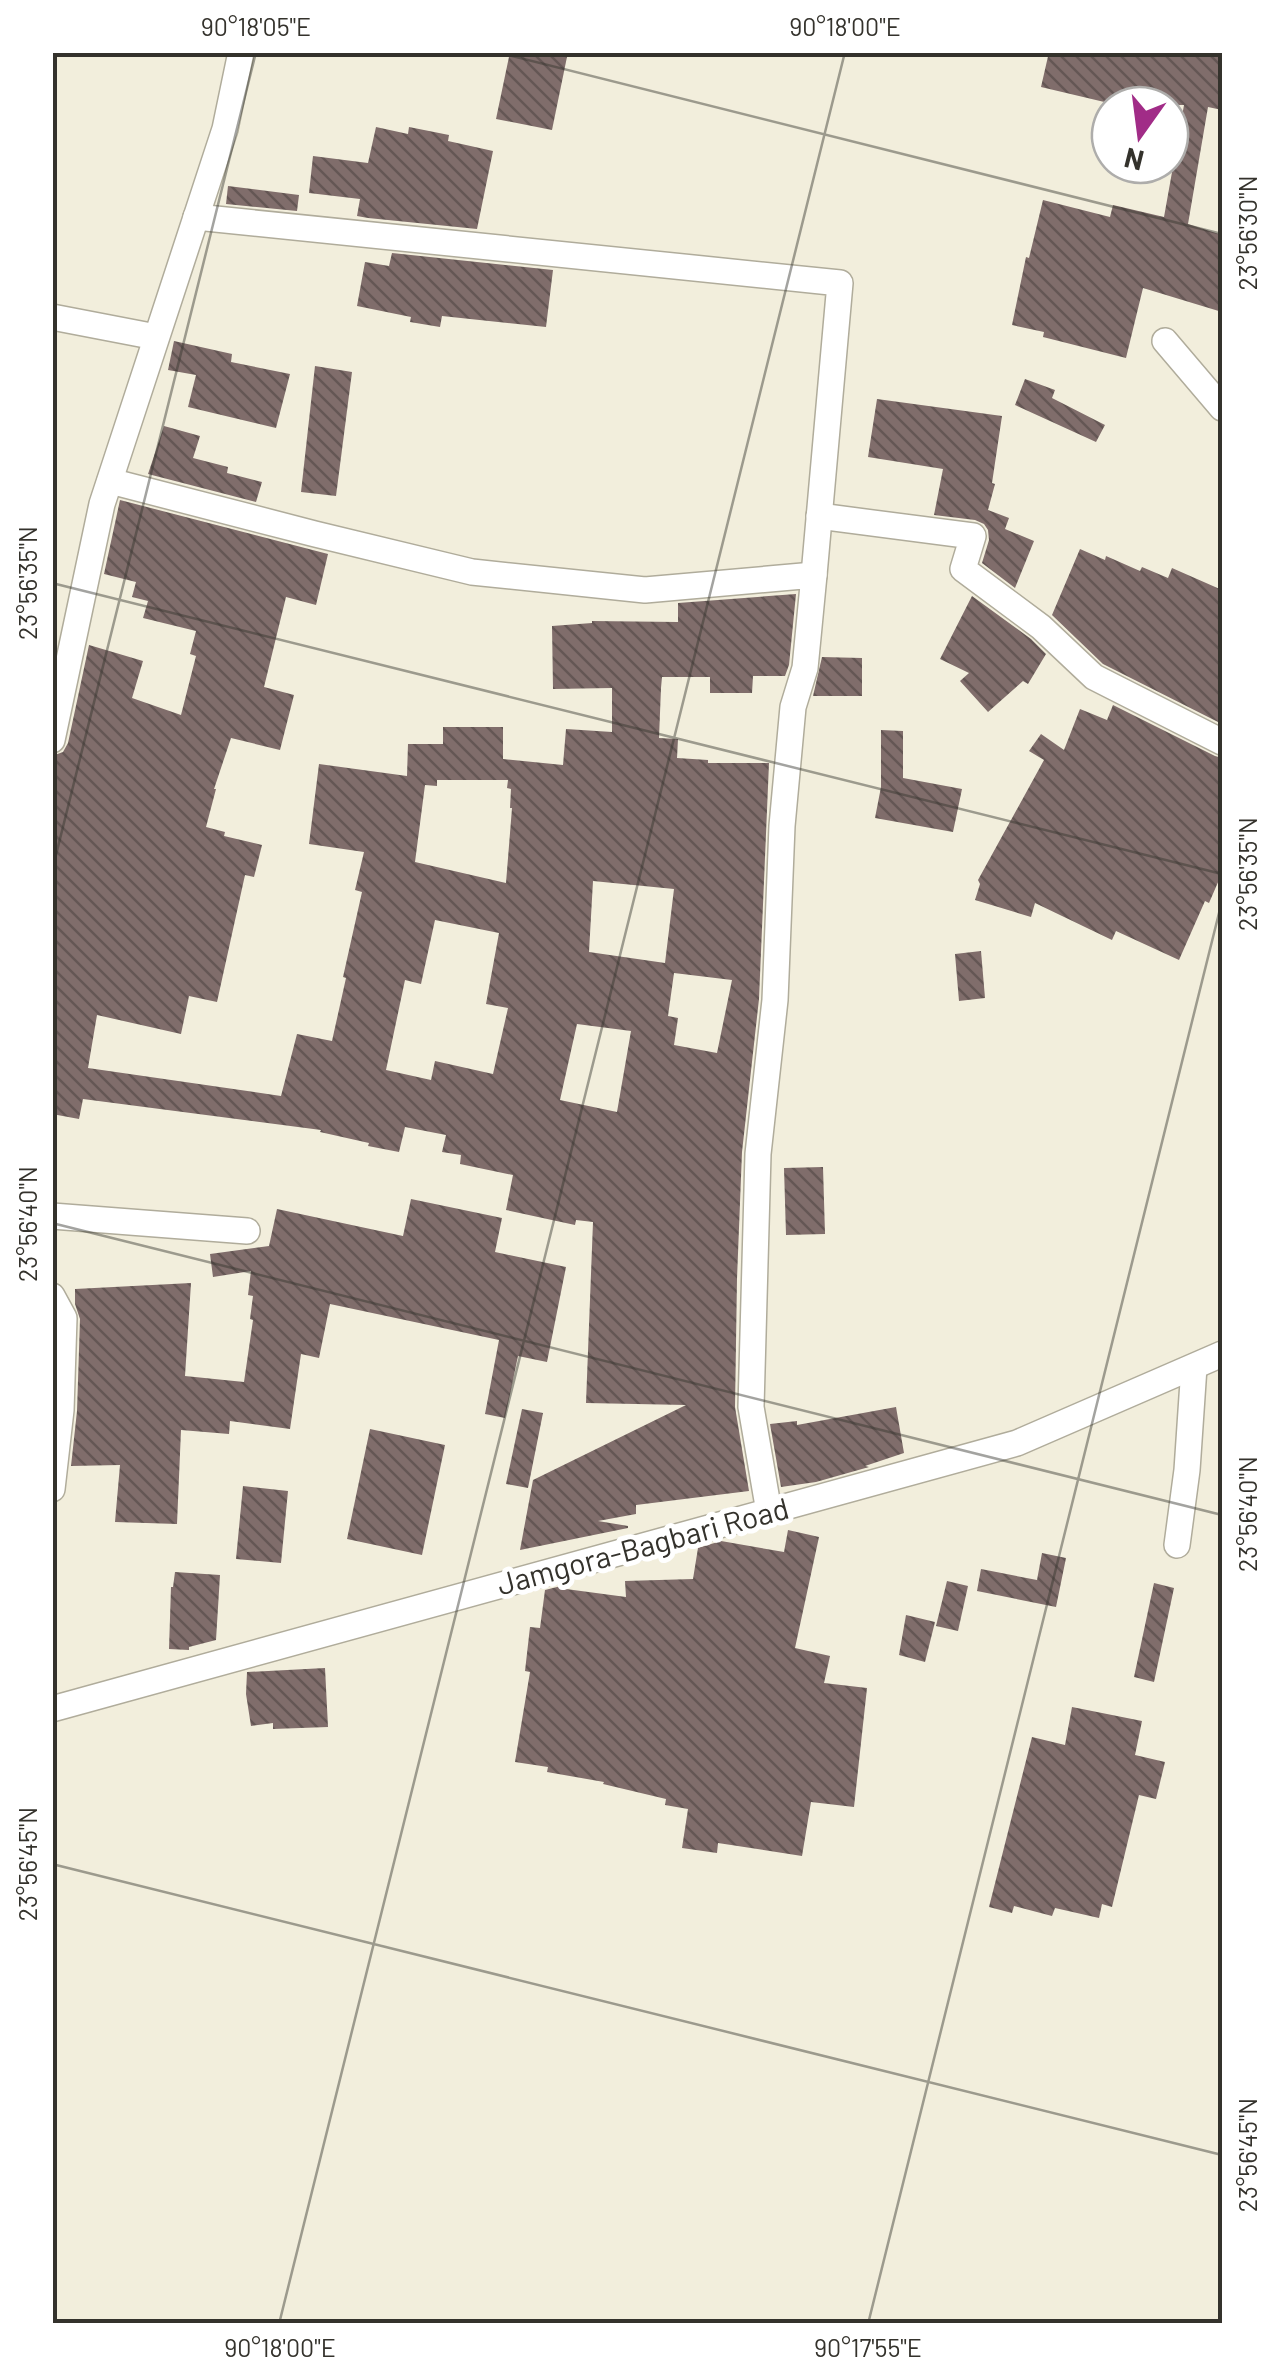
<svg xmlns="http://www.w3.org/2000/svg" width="1275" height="2376" viewBox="0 0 1275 2376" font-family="Barlow,sans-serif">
<defs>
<pattern id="building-back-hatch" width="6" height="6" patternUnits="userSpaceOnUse" patternTransform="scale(2.5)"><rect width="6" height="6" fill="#806d6b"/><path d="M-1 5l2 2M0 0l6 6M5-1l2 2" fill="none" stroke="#645654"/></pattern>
</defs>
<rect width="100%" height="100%" fill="#f2eedc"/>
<g fill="url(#building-back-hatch)" fill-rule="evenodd">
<polygon points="510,52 568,52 552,130 496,119"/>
<polygon points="1049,52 1222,52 1222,110 1208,107 1188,224 1222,235 1222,312 1143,288 1126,358 1043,337 1044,332 1012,325 1026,257 1029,258 1043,200 1110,217 1113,205 1164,217 1184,105 1117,105 1041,87"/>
<polygon points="376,127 408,134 409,127 449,135 448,141 493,151 477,229 368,218 357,216 360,199 309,193 313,156 368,163"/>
<polygon points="228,186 299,195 297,211 226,204"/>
<polygon points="392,253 553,270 546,327 442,316 440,327 410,322 411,317 357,306 365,262 389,266"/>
<polygon points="174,341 232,354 231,362 290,374 276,428 188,407 196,375 168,370"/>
<polygon points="315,366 352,372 336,496 301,492"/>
<polygon points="1025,379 1055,390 1052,398 1105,425 1096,442 1015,405"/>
<polygon points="877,399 1002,416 992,483 995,484 988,510 1009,518 1005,529 1034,541 1015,588 982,563 989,540 988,530 984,524 975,520 934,515 943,469 868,457"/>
<polygon points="164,426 200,436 193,458 228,467 227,473 262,482 256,502 148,474"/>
<path d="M 120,500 L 328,554 L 316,605 L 286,597 L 264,687 L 294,695 L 280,750 L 231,738 L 214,789 L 216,789 L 206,827 L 225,832 L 224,836 L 262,845 L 254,877 L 245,875 L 217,1002 L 189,996 L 181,1034 L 97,1015 L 88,1068 L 281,1096 L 297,1034 L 332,1041 L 346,978 L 343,977 L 362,892 L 355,890 L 364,852 L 309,844 L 319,764 L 407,776 L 408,744 L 443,744 L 443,727 L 503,727 L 503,759 L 563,765 L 566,729 L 612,732 L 612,688 L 553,689 L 552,626 L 592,623 L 592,621 L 678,622 L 678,603 L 796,594 L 789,665 L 785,676 L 753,676 L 752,693 L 710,693 L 710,677 L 662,677 L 661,688 L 659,738 L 678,739 L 677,758 L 708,760 L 708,763 L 769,763 L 759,999 L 742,1152 L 737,1279 L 735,1407 L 749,1491 L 636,1505 L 636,1514 L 598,1521 L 628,1526 L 628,1528 L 520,1550 L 533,1480 L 686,1405 L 586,1403 L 593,1222 L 576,1220 L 575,1225 L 506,1210 L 513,1175 L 460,1164 L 461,1155 L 442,1152 L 446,1135 L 405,1127 L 399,1152 L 368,1146 L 369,1143 L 320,1132 L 321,1130 L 83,1099 L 79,1119 L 52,1114 L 52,756 L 63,752 L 68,743 L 89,645 L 143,661 L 132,698 L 181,715 L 196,656 L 190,654 L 196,631 L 143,618 L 148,601 L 132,597 L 136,582 L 104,574 ZM 437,780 L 508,780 L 507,788 L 511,789 L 510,808 L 512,808 L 506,883 L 415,862 L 425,785 L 437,786 ZM 593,881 L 674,889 L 665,963 L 589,952 ZM 435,920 L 499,933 L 486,1004 L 508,1008 L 493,1074 L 435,1061 L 431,1080 L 386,1070 L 405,980 L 421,984 ZM 674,973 L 732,980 L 717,1053 L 674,1045 L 678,1018 L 668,1016 ZM 577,1024 L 631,1031 L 617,1112 L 560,1100 Z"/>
<polygon points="1080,549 1105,560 1106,556 1140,571 1142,567 1168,578 1172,568 1222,590 1222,724 1103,664 1052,615"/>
<polygon points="972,596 1031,639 1046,654 1028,684 1023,681 988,712 960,681 969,673 940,659"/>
<polygon points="822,657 862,658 862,696 813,696"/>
<polygon points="1113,705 1215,756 1222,758 1222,873 1209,903 1205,901 1179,960 1116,931 1112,940 1035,903 1031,917 975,900 980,884 978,880 1044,760 1029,751 1041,734 1064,750 1080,709 1107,720"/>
<polygon points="881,730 903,731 903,778 962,789 953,832 875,818 881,787"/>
<polygon points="981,951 985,998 959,1001 955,954"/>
<polygon points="823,1167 825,1234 786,1235 784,1168"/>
<polygon points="411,1199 502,1218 495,1252 566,1267 547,1362 518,1356 505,1418 485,1414 499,1340 330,1304 319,1358 301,1354 290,1429 230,1421 229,1434 181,1430 177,1524 115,1522 120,1465 71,1466 77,1411 80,1319 75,1304 75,1289 191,1283 185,1376 244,1382 253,1320 250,1319 253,1296 248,1295 251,1271 213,1277 210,1254 269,1246 277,1209 403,1236"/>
<polygon points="896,1407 904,1453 865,1466 869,1467 816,1482 781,1487 770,1424 797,1421 797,1425"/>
<polygon points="522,1409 543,1413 528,1488 506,1484"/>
<polygon points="370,1429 445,1445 422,1555 347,1539"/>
<polygon points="243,1486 288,1491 281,1563 236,1559"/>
<polygon points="788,1530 819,1537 795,1648 830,1656 824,1683 867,1688 854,1807 811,1802 802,1856 718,1843 717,1853 682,1848 688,1809 665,1805 666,1799 603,1784 604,1782 547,1772 548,1767 515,1762 530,1672 525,1671 530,1627 540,1628 545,1590 561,1586 567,1586 566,1589 626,1597 625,1581 693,1579 698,1548 721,1541 784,1552"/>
<polygon points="1042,1553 1066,1558 1056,1607 977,1591 981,1569 1037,1580"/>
<polygon points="175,1572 220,1575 216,1640 189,1647 189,1650 169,1649 171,1587 173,1587"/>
<polygon points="947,1581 968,1586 958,1631 936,1626"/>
<polygon points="1154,1583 1174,1588 1154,1682 1134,1677"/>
<polygon points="906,1615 935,1622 925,1662 899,1655"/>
<polygon points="325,1668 328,1727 273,1729 273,1723 251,1726 246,1694 247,1672"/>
<polygon points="1072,1707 1142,1721 1135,1755 1165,1762 1156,1799 1139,1795 1112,1907 1102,1904 1099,1918 1055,1908 1052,1916 1014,1906 1012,1913 989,1907 1032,1737 1065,1745"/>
</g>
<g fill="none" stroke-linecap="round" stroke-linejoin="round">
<g stroke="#b0ac9b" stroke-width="28">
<g id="minor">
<polyline points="196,217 840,283 814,575"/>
<polyline points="52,317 156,337"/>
<polyline points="1165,341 1222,408"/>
<polyline points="110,481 315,534 472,572 645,590 814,575 805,668 793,707 782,826 775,1000 758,1154 751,1407 769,1512"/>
<polyline points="819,516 973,536 963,569 1041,627 1094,677 1222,742"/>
<polyline points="52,740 102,504 225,129 241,52"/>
<polyline points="52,1216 247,1231"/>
<polyline points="52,1296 64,1318 61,1410 52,1489"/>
<polyline points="1177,1545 1187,1470 1194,1367"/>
<polyline points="52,1709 1017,1443 1222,1354"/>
</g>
</g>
<use href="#minor" stroke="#fff" stroke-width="25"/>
</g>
<path fill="none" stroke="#34322c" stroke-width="2.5" stroke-opacity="0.45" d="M 496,52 L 1222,234M 52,583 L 1222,874M 52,871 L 256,52M 52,1223 L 1222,1515M 52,1864 L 1222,2155M 279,2324 L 845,52M 868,2324 L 1222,901"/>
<g text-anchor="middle" stroke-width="10" stroke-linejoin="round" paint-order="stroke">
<g font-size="30" fill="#34322c" stroke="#fff">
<text transform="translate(643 1547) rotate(-15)" y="10">Jamgora-Bagbari Road</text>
</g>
</g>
<rect width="1275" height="2376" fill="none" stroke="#ffffff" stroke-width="110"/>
<g transform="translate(1140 135) rotate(194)"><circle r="48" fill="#ffffff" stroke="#aeadab" stroke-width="2.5"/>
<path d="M0-8L18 38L0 25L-18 38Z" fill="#a12c87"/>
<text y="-15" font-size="28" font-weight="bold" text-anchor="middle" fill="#34322c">N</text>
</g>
<rect x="55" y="55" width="1165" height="2266" fill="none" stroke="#34322c" stroke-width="4"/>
<g font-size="25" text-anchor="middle" fill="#34322c">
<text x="256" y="36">90°18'05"E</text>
<text x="845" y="36">90°18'00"E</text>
<text transform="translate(1248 233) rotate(-90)" y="9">23°56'30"N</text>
<text transform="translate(28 583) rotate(-90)" y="9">23°56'35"N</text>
<text transform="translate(1248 874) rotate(-90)" y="9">23°56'35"N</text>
<text transform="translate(28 1224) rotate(-90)" y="9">23°56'40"N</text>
<text transform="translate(1248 1514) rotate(-90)" y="9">23°56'40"N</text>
<text transform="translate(28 1864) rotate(-90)" y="9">23°56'45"N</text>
<text transform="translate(1248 2155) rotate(-90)" y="9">23°56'45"N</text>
<text x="280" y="2357">90°18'00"E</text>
<text x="868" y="2357">90°17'55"E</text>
</g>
</svg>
